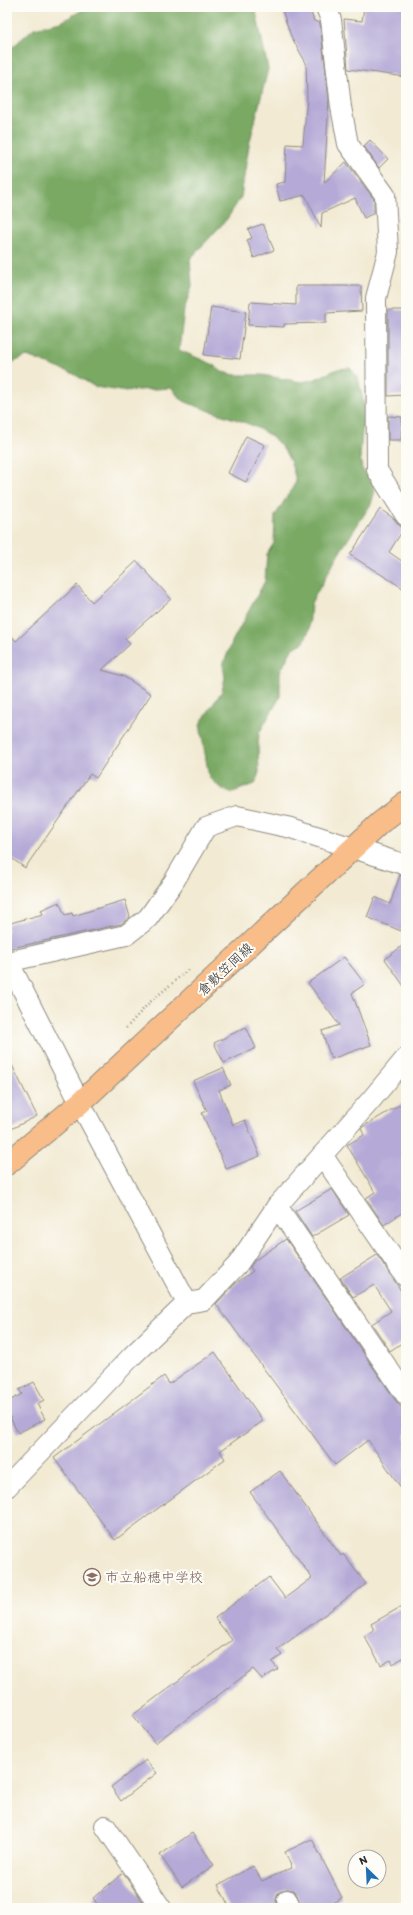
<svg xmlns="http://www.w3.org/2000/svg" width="413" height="1915" viewBox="0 0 413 1915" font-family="Itim,'Klee One',sans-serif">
<rect width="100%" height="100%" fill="#fdfcf7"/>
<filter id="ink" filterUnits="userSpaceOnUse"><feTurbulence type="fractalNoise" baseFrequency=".025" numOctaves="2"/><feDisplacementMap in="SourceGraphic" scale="8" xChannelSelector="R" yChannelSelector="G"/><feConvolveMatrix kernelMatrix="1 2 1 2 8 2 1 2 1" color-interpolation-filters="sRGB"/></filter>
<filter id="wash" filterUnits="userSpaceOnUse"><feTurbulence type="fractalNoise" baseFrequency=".012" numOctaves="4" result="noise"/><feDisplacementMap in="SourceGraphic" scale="16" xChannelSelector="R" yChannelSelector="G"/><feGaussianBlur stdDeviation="0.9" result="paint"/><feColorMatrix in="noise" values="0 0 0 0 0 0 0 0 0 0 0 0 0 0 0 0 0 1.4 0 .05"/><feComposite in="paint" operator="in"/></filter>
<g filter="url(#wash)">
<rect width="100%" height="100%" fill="#f2ead3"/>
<path fill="#79a963" stroke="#526a47" d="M 88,7 L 255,7 L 268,69 L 249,145 L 241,197 L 227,219 L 190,259 L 192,286 L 184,310 L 179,350 L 212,364 L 222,372 L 235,375 L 262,375 L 301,382 L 313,380 L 338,369 L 350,368 L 358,378 L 364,405 L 360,457 L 362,469 L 371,479 L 375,491 L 371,504 L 341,550 L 311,603 L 309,630 L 304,642 L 292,649 L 280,672 L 280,697 L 259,733 L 258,746 L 259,772 L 255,784 L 230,793 L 218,786 L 209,777 L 200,724 L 222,691 L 225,678 L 223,665 L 233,640 L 265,581 L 267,554 L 274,543 L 275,516 L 296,482 C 287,427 245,424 202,408 C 186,402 182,403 172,388 L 121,391 L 95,387 L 74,374 L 27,356 L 7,365 L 7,52 L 34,28 L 61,22 Z"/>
<g id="blocks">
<g fill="#b5aad7">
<polygon points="281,7 309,7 314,21 320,23 329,99 324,183 346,162 374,199 374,213 364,218 355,198 322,213 321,228 305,195 280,201 276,184 285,182 287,144 303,145 307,98 306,63 291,36"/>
<polygon points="364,7 406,7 406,77 348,69 344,19 362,21"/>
<polygon points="370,140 388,159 379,168 364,146"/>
<polygon points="263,224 274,250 254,258 247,240 252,238 248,229"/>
<polygon points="296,286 361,286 362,311 326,313 326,323 284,324 284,327 248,325 250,302 296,305"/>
<polygon points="211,307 246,312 240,359 204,355"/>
<polygon points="388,310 406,310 406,379 404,379 404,395 388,396"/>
<polygon points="388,416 402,417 401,440 388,440"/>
<polygon points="246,436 265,445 246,482 228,473"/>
<polygon points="380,509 393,518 400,526 405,527 389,552 406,564 406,590 350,555"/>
<polygon points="137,561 171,599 125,639 130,644 102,670 123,676 151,694 96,778 90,774 25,868 7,855 7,631 16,641 77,585 92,602"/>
<polygon points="400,875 406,876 406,933 367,917 375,897 390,904"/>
<polygon points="125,900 130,917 121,924 7,949 7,924 43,914 41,910 59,902 65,915 72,913 73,916"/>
<polygon points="406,943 406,989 385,959"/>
<polygon points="344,957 365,984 352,993 371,1045 331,1059 322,1031 339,1025 308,983"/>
<polygon points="246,1027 256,1048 224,1063 214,1043"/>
<polygon points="7,1055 37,1116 7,1131"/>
<polygon points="223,1068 231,1085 219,1090 233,1125 245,1120 260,1156 226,1169 202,1113 207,1111 193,1081"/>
<polygon points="406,1101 406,1210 384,1225 366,1198 375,1192 347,1145 364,1135 361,1128"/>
<polygon points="332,1189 349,1215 312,1237 295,1211"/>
<polygon points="286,1239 396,1401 406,1413 406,1495 368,1440 335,1465 216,1304 235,1284 253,1271 250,1267 255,1260"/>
<polygon points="377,1255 406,1298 406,1340 390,1351 372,1324 391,1311 374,1285 353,1297 340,1278"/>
<polygon points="215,1352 263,1421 220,1451 225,1459 115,1540 54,1458 164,1376 169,1384"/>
<polygon points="34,1382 44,1400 37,1404 45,1419 18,1433 7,1411 7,1402 22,1394 19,1390"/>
<polygon points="280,1471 341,1556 343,1554 366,1584 277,1650 282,1655 272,1662 278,1669 262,1679 253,1669 155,1743 133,1715 232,1640 215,1618 269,1577 285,1598 312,1578 250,1492"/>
<polygon points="406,1604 406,1656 393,1664 391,1660 381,1665 364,1636 374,1630 371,1624"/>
<polygon points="146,1760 157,1773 121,1801 111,1787"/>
<polygon points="192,1833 214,1865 182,1887 160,1855"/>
<polygon points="312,1839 342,1898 324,1908 302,1908 297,1895 293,1890 287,1889 282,1890 277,1894 276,1900 278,1908 230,1908 218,1885 253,1866 262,1881 292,1868 285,1852"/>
<polygon points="123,1873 147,1908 100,1908 93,1898"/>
</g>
</g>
</g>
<g filter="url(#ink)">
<use href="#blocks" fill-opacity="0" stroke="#8e8a7f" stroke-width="1"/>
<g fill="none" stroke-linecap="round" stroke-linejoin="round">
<g stroke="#8e8a7f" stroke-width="22">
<g id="street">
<polyline points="326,7 331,20 341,107 348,144 385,195 388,252 376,298 377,470 406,516"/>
<polyline points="8,961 80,1103 187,1303"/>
<polyline points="7,962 126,935 148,918 173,883 206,827 237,816 291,828 406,865"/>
<polyline points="322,1155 406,1277"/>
<polyline points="277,1206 406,1395"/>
<polyline points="7,1487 132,1356 187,1303 204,1300 238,1264 277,1206 371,1100 406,1058"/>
<polyline points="105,1826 161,1908"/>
<polyline points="287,1900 291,1908"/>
</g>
</g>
<g stroke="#8e8a7f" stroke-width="24">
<polyline id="primary" points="7,1164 80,1103 380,823 406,803"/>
</g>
<polyline stroke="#8e8a7f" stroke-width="2.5" stroke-dasharray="1 3" stroke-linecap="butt" points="126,1028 149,1003 189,969"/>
<use href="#street" stroke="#fff" stroke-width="20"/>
<use href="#primary" stroke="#f8bd89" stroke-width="22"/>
</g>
</g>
<defs>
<g id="school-ring" transform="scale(0.9)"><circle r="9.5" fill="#fdfcf7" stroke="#8d6e63" stroke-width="1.5"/><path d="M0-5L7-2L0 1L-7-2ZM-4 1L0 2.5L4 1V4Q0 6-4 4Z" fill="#8d6e63"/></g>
</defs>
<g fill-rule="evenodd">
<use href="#school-ring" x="92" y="1577"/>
</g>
<g text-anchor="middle" stroke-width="4" stroke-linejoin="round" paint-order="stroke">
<g font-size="14" fill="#2b2b2b" stroke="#fdfcf7">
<text transform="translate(225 969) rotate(-43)" y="5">倉敷笠岡線</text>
</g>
<g font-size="14" fill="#785e54" stroke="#fdfcf7" text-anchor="start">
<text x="105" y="1582">市立船穂中学校</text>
</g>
</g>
<rect width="413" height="1915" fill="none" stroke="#fdfcf7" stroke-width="24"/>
<g transform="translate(367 1869) rotate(336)"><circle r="19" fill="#fdfcf7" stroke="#a9a8a5"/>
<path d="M0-3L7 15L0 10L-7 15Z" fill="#1f6fb2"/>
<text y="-6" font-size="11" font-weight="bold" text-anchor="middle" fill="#2b2b2b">N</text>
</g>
</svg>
